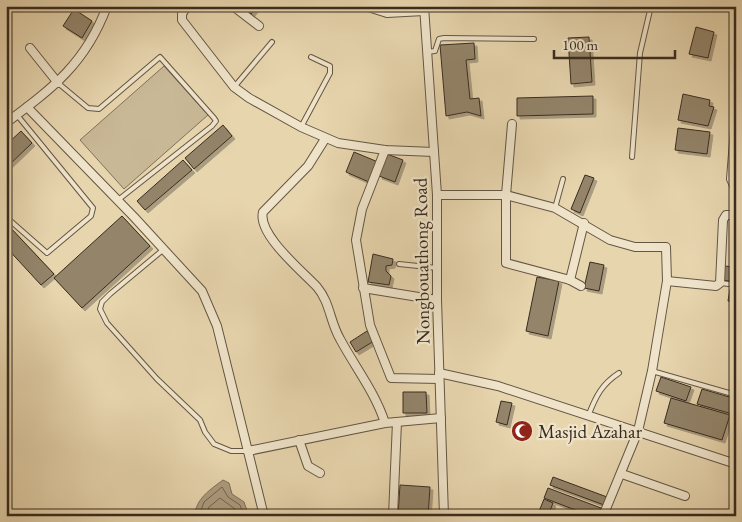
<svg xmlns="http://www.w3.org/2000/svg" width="742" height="522" viewBox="0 0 742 522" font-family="'EB Garamond',serif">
<defs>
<filter id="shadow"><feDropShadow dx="3" dy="3" stdDeviation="0" flood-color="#0004"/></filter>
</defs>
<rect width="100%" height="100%" fill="#e7d5ae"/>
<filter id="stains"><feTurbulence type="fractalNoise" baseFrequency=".004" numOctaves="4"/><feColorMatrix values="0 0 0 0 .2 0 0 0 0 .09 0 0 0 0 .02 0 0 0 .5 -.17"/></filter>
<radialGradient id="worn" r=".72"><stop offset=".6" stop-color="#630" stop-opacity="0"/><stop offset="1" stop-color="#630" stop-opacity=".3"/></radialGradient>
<polygon fill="#c9b896" stroke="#80725b" points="164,66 208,115 124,189 80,140"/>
<path fill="#ac9c7e" stroke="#7e6f58" d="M 223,480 L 229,483 L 232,494 L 244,502 L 249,516 L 195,516 C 195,499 211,489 223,480 Z"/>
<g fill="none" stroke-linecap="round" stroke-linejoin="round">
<g stroke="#72644f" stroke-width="1">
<polyline points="199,516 204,502 222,487 228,497 240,505 244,516"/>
<polyline points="206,516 209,507 220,498 235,509 237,516"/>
</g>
</g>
<g fill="#93846a" stroke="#382c20" filter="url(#shadow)">
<polygon points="242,6 258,6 251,14"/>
<polygon points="74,9 92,21 82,38 63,26"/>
<polygon points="696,27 714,32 708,58 689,54"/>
<polygon points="589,37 592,82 571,84 568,38"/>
<polygon points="474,43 475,59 466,60 470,99 479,98 481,116 467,112 446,116 440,45"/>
<polygon points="683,94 710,100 709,106 714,107 708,126 678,120"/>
<polygon points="593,96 593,114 517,116 517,98"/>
<polygon points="223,125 232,136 194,169 185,158"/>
<polygon points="678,128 710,132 707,154 675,150"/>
<polygon points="21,131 32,143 6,168 6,145"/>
<polygon points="354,152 378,162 369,182 346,172"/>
<polygon points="387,154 403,160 395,182 379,176"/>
<polygon points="183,160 192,170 145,210 137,201"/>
<polygon points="585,175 594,178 580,213 571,209"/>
<polygon points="122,216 150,246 82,308 54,278"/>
<polygon points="7,224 54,274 41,285 6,247"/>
<polygon points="373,254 393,259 392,265 386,266 386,271 391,276 389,285 368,282"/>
<polygon points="590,262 604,265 599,291 584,288"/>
<polygon points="724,266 736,267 736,282 722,280"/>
<polygon points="537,277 559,281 548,336 526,331"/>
<polygon points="730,289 736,289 736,302 728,301"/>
<polygon points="367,331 374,341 356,352 350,342"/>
<polygon points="661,377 691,387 686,401 656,391"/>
<polygon points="702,389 736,399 736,415 697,404"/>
<polygon points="403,392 426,392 427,413 403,413"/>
<polygon points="671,398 730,415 722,440 664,423"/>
<polygon points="501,401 512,403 507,425 496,422"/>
<polygon points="553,477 607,497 604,505 550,485"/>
<polygon points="400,485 430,487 428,516 398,516"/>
<polygon points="548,488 601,508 598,516 591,516 544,498"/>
<polygon points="544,499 553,503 548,516 538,514"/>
</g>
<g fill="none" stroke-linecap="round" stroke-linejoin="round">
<g stroke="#645644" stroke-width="6">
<g id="lane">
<polyline points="426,52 435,51 439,39 444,38 534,39"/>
<polyline points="58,83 88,108 99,109 160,57 214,118 216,121 212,126 118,200"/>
<polyline points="235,86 272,42"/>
<polyline points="301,127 330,73 330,66 311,57"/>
<polyline points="632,157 640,53 651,6"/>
<polyline points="555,208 563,179"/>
<polyline points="6,217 47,253 91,216 93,208 17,115"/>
<polyline points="164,249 110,294 102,302 100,309 107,323 157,379 200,420 205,432 214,444 231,451 248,451"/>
<polyline points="399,264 437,268"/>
<polyline points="721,283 736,285"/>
<polyline points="652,371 736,395"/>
<path d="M 589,414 C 596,396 602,384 619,373"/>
<polyline points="263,513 291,516"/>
</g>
</g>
<g stroke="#645644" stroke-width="10">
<g id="street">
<polyline points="187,6 182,14 182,20 234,87 249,98 301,127 338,143 385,150 434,152"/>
<polyline points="233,6 259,26"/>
<polyline points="365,6 387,13 424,11"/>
<polyline points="424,6 437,195 437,300 444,516"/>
<polyline points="30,48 58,83"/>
<polyline points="27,107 134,217 202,291 217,326 264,516"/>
<polyline points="736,116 731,179 736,190"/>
<path d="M 6,123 C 53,88 86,63 107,6"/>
<polyline points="512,124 506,195 506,263 570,280 581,286"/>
<path d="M 325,139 L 308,166 L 263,212 C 257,234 302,271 317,287 C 330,302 330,322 340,339 C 355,367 375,392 385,423"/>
<polyline points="385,150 362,209 356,240 370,325 391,378 439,379"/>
<polyline points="437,195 506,195 555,208 610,240 635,247 666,247 667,281 652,371 638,431 603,516"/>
<polyline points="570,280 584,223"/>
<polyline points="667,281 716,286 720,283 723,220 726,215 736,215"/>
<polyline points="363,288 437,300"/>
<polyline points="439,373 498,386 736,464"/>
<polyline points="299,440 308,466 320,473"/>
<polyline points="248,451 385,423 441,418"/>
<polyline points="622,474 685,496"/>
<polyline points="393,516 397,422"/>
</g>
</g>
<use href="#lane" stroke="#efe4ca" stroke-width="4"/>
<use href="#street" stroke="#efe4ca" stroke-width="8"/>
</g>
<defs>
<g id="mosque-disc" transform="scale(1.125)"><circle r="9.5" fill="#8f2418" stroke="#efe4ca"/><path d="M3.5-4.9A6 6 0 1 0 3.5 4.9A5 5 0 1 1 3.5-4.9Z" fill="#fff"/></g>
</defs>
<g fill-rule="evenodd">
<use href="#mosque-disc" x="522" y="431"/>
</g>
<g text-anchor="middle" stroke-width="4.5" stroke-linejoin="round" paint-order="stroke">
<g font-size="19" fill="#382c20" stroke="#efe4ca">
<text transform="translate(421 261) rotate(-91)" y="7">Nongbouathong Road</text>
</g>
<g font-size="19" fill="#382c20" stroke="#efe4ca" text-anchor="start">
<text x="538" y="438">Masjid Azahar</text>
</g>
</g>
<rect width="742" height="522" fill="none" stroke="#e7d5ae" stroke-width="25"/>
<rect x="8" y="8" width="727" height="507" fill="none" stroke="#382c20" stroke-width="2.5"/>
<rect x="12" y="12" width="717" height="497" fill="none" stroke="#382c20"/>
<path d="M554 50v8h121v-8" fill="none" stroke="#382c20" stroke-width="2.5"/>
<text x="562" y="50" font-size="15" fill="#382c20" stroke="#efe4ca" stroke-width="4" paint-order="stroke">100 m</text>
<rect width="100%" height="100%" filter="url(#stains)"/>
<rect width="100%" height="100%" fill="url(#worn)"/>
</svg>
